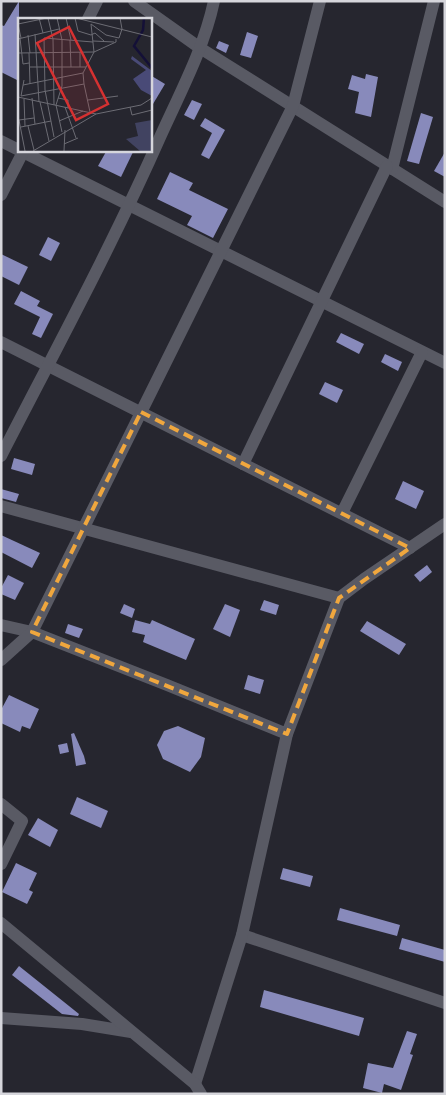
<svg xmlns="http://www.w3.org/2000/svg" width="446" height="1095" viewBox="0 0 446 1095" font-family="Montserrat,sans-serif">
<rect width="100%" height="100%" fill="#26262f"/>
<g fill="#888abb">
<polygon points="19,1 19,81 1,72 1,25 4,26"/>
<polygon points="247,32 258,36 251,58 240,55"/>
<polygon points="219,41 229,45 226,53 216,48"/>
<polygon points="366,74 378,77 371,117 355,113 359,92 348,89 352,75 365,79"/>
<polygon points="150,75 165,84 150,109"/>
<polygon points="192,100 202,104 194,120 184,115"/>
<polygon points="421,113 433,117 419,164 407,161"/>
<polygon points="205,118 225,130 209,159 201,155 212,133 200,126"/>
<polygon points="107,150 134,150 121,177 98,166"/>
<polygon points="445,152 445,177 434,171"/>
<polygon points="170,172 193,183 189,190 228,209 213,238 187,225 192,216 157,199"/>
<polygon points="48,237 60,243 51,261 39,255"/>
<polygon points="1,254 28,267 19,285 1,276"/>
<polygon points="21,291 40,301 37,306 53,314 41,338 32,334 40,317 14,304"/>
<polygon points="341,333 364,344 359,354 336,342"/>
<polygon points="385,354 402,362 398,371 381,362"/>
<polygon points="325,382 343,390 337,403 319,394"/>
<polygon points="14,458 35,464 32,475 11,469"/>
<polygon points="403,481 424,491 416,509 395,499"/>
<polygon points="1,489 19,494 16,502 1,498"/>
<polygon points="1,535 40,553 32,568 1,552"/>
<polygon points="427,565 432,572 420,582 414,575"/>
<polygon points="8,575 24,583 15,600 1,594 1,588"/>
<polygon points="264,600 279,605 276,615 260,610"/>
<polygon points="124,604 135,609 132,618 120,613"/>
<polygon points="225,604 240,610 230,637 213,629"/>
<polygon points="135,620 150,624 152,620 195,639 186,660 143,642 145,635 132,632"/>
<polygon points="367,621 406,644 399,655 360,631"/>
<polygon points="68,624 83,629 79,638 65,633"/>
<polygon points="248,675 264,680 260,694 244,689"/>
<polygon points="9,695 39,709 30,729 22,726 20,732 1,723 1,710"/>
<polygon points="178,726 205,738 201,757 190,772 163,759 157,745 164,731"/>
<polygon points="74,733 84,756 86,764 76,766 71,734"/>
<polygon points="67,743 69,752 60,754 58,745"/>
<polygon points="77,797 108,811 101,828 70,814"/>
<polygon points="38,818 58,830 50,847 28,835"/>
<polygon points="16,863 37,873 29,890 33,892 27,904 2,892"/>
<polygon points="283,868 313,876 310,887 280,879"/>
<polygon points="340,908 400,925 397,936 337,920"/>
<polygon points="402,938 445,950 445,962 399,949"/>
<polygon points="19,966 79,1014 78,1016 62,1014 12,975"/>
<polygon points="264,990 364,1018 359,1036 260,1007"/>
<polygon points="407,1031 417,1034 410,1054 413,1055 401,1090 384,1084 382,1093 363,1088 368,1063 393,1068"/>
</g>
<g fill="none" stroke-linecap="round" stroke-linejoin="round">
<g stroke="#595a64" stroke-width="12">
<polyline points="134,1 200,48 445,202"/>
<polyline points="88,19 97,1"/>
<polyline points="1,141 445,363"/>
<polyline points="392,169 434,1"/>
<polyline points="1,195 24,150"/>
<polyline points="1,342 410,548"/>
<path d="M 1,456 C 56,349 113,244 161,135 C 181,91 204,48 214,1"/>
<polyline points="243,464 387,166"/>
<polyline points="1,506 339,598"/>
<polyline points="342,513 422,352"/>
<polyline points="1,625 32,632 167,685 287,734 339,598 364,579 445,524"/>
<polyline points="1,660 32,632 293,106 320,1"/>
<polyline points="1,804 22,821 1,864"/>
<polyline points="242,935 445,1003"/>
<polyline points="1,1018 82,1024 131,1032"/>
<polyline points="195,1084 242,935 287,734"/>
</g>
<polyline stroke="#595a64" stroke-width="12" points="1,923 195,1084 201,1094"/>
</g>
<path fill="none" stroke="#f0a73e" stroke-width="4" stroke-dasharray="10 6" stroke-linejoin="round" d="M 141,412 L 410,548 L 339,598 L 287,734 L 32,632 Z"/>
<g transform="translate(18 18)">
<rect width="134" height="134" fill="#26262f"/>
<path d="M 134,102 L 134,133 L 122,133 L 108,121 L 120,118 L 117,105 Z" fill="#414361"/>
<path d="M 114,38 L 134,53 L 134,78 L 123,72 L 115,61 L 128,52 L 113,41 Z" fill="#494a77"/>
<path fill="none" stroke="#141037" stroke-width="2.5" d="M 126,0 L 125,12 L 116,28 L 134,50"/>
<path fill="none" stroke="#6c6c74" stroke-width="1" d="M 21,0 L 25,15M 30,0 L 35,21 L 36,87M 48,0 L 53,22M 57,0 L 60,13 L 73,17M 58,0 L 134,19M 73,6 L 88,17 L 101,20 L 104,11 L 102,0M 17,16 L 21,84M 10,17 L 12,35M 73,17 L 77,15 L 86,23M 2,20 L 5,46 L 11,45M 3,20 L 0,6 L 29,0M 0,21 L 41,11M 52,22 L 53,49M 75,23 L 96,24M 62,34 L 62,49M 0,35 L 76,34 L 98,24 L 98,21M 11,35 L 12,66M 12,49 L 68,49M 66,66 L 72,94M 5,67 L 65,55M 3,78 L 66,66 L 65,55 L 76,34 L 73,6M 3,78 L 6,62M 0,79 L 78,96 L 123,87 L 134,80M 14,80 L 17,106M 40,80 L 50,82 L 50,90M 6,81 L 7,108M 70,82 L 100,78M 22,84 L 31,123M 38,87 L 44,68 L 44,22 L 39,0M 38,87 L 44,114M 47,89 L 58,120M 112,89 L 114,97 L 134,92M 41,103 L 65,93M 10,108 L 16,132M 3,109 L 33,103M 36,119 L 27,72 L 26,20 L 75,24M 46,126 L 60,120M 7,133 L 1,102 L 16,100M 15,133 L 78,96M 46,133 L 47,112"/>
<path fill="#d63131" fill-opacity="0.15" stroke="#d63131" stroke-width="2.5" d="M 51,9 L 90,86 L 58,102 L 19,25 Z"/>
<rect width="134" height="134" fill="none" stroke="#d6d6dc" stroke-width="2.5"/>
</g>
<rect width="446" height="1095" fill="none" stroke="#d6d6dc" stroke-width="5"/>
</svg>
